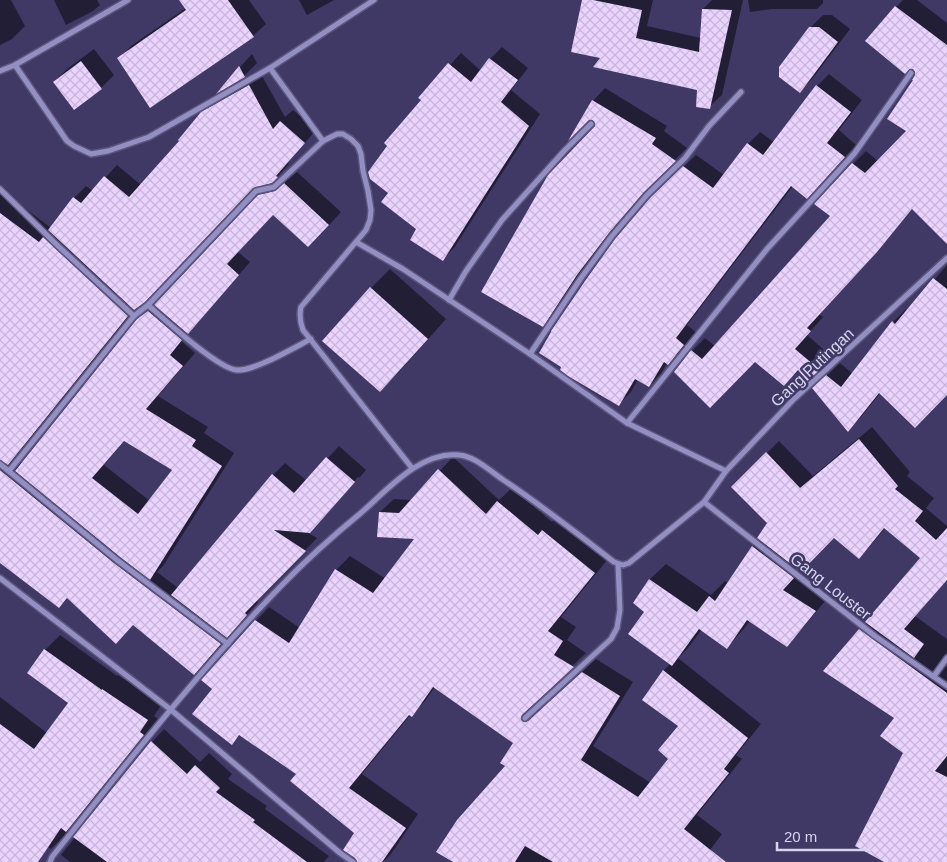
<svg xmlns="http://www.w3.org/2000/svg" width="947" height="862" viewBox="0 0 947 862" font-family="Helvetica,sans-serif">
<defs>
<pattern id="building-cross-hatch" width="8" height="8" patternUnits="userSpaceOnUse" patternTransform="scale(1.25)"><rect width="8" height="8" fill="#ead3fe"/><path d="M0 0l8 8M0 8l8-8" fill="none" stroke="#c8b6da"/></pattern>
</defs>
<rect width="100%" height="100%" fill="#403966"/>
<g fill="#0007" fill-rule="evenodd">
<polygon points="0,0 11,0 25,26 12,39 0,45"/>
<polygon points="54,0 97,0 100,5 93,11 66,25"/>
<polygon points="180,0 249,0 266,24 253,36 118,59 131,46 186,8"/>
<polygon points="299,0 334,0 307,15"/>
<polygon points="583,0 653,0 647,26 701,38 703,9 712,0 743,0 722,95 709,107 699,89 602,57"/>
<polygon points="748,0 823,0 823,3 817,9 772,9 750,12"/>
<polygon points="903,0 917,0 947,23 947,242 913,208 889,237 819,314 823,317 807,335 831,356 819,369 807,380 799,370 784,384 755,360 710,406 692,351 705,338 715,346 832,216 853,164 866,151 878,161 908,131 916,71 896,7"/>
<polygon points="823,15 832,15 850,29 813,78 800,91 810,28"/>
<polygon points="502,47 528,68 511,90 540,114 454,248 442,260 390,193 423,100 420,98 461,53 481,71 490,59"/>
<polygon points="94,49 114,75 101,88 54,82 67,69"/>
<polygon points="252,54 257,63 244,76 240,67"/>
<path d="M 261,74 L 285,117 L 293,110 L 316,130 L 288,163 L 289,164 L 277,177 L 253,187 L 138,306 L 21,450 L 15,457 L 22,463 L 143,316 L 154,308 L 152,306 L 161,299 L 272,183 L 289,179 L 297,172 L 341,212 L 321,234 L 273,213 L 238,252 L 250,262 L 181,341 L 195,353 L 158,396 L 208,427 L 204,433 L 234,453 L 163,566 L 157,572 L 178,588 L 273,475 L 285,463 L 307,481 L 339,446 L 366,470 L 359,478 L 358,477 L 308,533 L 317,538 L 256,601 L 258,602 L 208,660 L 194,673 L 133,624 L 68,598 L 59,607 L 0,562 L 0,189 L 51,228 L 74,198 L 86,186 L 93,191 L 117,165 L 141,185 L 181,141 L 202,113 L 215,100 ZM 125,440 L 173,469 L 150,501 L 104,465 Z"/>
<polygon points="829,74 862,100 839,130 856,145 819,185 793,186 687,325 696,332 680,352 667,363 661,373 649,386 638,379 631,392 619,404 651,199 696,155 724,175 748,144 760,132 774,142 817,86"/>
<polygon points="605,88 667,126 664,131 687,148 654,180 621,219 590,261 555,313 543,325 596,126 593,101"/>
<polygon points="947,265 947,394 881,392 861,417 848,430 814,388 840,363 853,374 893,322 906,309 908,311"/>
<polygon points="390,269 446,319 399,372 380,391 324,340 371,288"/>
<polygon points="872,427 910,472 907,476 934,498 926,508 947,526 947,580 915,616 947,639 947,653 940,662 947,667 947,862 887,862 904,753 896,717 860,630 922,558 885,528 871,545 859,557 834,536 798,574 830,595 802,629 786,645 750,621 742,631 727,647 702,629 688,648 678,658 761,724 736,755 742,759 697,815 722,834 701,862 455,862 507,765 515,743 435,687 425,701 411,715 411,714 362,774 418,814 391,854 383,862 369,862 356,833 298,774 241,734 231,743 213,689 256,621 269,607 300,628 336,570 350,556 386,579 416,538 380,512 394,499 412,500 453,457 499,500 512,488 552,522 556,517 608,559 561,617 576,627 567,640 586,653 535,701 534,704 536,708 540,709 543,708 596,659 633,682 593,746 651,783 670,758 679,726 664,670 671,663 646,611 634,603 650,579 666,564 711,595 725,581 729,584 753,546 761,539 769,523 733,487 779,441 813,476"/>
<polygon points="60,635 117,676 118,675 162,704 154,716 158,719 66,834 51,849 40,841 14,862 0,862 0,697 47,733 70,702 28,673 45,650"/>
<polygon points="164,729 200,762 209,753 232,774 228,779 267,806 265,809 329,856 324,862 70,862 61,855 152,742"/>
</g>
<g fill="url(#building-cross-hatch)" fill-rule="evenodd">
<polygon points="179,0 228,0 254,37 150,108 117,58 186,10"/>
<polygon points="582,0 593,0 642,10 636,38 699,52 702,9 732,10 710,109 696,107 697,90 593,67 600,58 571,52"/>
<polygon points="895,6 947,45 947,244 912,209 877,252 807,328 811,331 795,349 820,370 807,381 798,370 784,386 755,362 710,408 674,372 691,350 702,359 830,216 814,204 852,163 865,173 906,131 887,119 913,80 912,80 915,75 915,72 913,69 910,69 905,74 865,41"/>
<polygon points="809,27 819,27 838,42 800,93 779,77 779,67"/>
<polygon points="489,58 518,80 501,102 529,126 443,261 410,240 416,229 381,202 388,193 370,179 368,172 387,146 384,143 421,100 418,98 448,63 471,82"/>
<polygon points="81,61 102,89 74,110 53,82"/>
<polygon points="239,66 245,77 216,94"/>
<polygon points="249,85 273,129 280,121 305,143 276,176 278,177 272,183 253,188 145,302 134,310 48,230 73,197 81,203 104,176 129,197 179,141 178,140 201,112"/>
<polygon points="816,85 851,112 827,143 845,157 807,199 791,186 676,338 684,345 668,365 664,362 649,387 635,379 619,406 568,376 560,370 561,367 539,353 551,332 551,331 585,281 615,239 650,198 683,166 713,188 747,143 763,155"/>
<polygon points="592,100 656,138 652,144 676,161 644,192 609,233 577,275 543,327 481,292 548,175 595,126 594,121 589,120 568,141"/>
<polygon points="284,183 329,225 308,247 273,215 227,264 239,275 188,334 154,305 258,195 275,191"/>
<polygon points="0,213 39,242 43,237 128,316 8,465 0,460"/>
<polygon points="933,278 947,289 947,395 915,428 879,393 848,432 812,388 826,375 841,387 892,321 895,324"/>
<polygon points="370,287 428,339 380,392 322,341"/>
<path d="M 148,311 L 182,340 L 170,355 L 183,366 L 146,409 L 196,440 L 192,446 L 222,466 L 150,580 L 120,557 L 15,471 L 137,319 ZM 124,441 L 172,470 L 138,514 L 92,478 Z"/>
<polygon points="859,439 898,486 895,489 923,511 915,521 936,540 947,528 947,580 904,629 924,644 914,658 865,622 920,558 884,528 859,559 834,538 801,572 757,538 767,523 731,487 766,452 800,488"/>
<polygon points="326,457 355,482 310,533 274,530 306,551 245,613 247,615 227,638 171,595 272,474 294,493"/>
<polygon points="438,469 486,514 497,501 538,535 542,530 595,573 548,631 563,641 554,655 574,667 522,715 521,718 522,721 525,722 528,721 582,672 620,696 581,760 638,797 668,759 658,750 678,726 642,700 663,670 748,738 724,769 729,773 684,829 726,862 553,862 525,846 515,862 453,862 436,852 457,820 505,766 500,763 513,743 433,687 412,717 409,715 349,788 406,828 382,862 357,862 355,858 343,850 354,833 290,781 296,774 239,735 232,745 192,714 212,689 201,680 255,620 289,643 335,569 373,593 414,539 377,537 379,512 399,513"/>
<polygon points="0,470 114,563 221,644 194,675 133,625 116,644 67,598 59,608 0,563"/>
<polygon points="752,546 794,578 783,590 816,611 787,647 747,620 727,649 699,629 672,666 628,634 644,612 633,603 649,579 697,612 709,596 715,601"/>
<polygon points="859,629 947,693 947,756 935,771 947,777 947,862 884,862 855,846 903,753 880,736 894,718 823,671"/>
<polygon points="44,649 102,690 102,689 148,720 140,732 144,735 66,832 61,828 38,862 0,862 0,724 34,749 68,703 27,673"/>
<polygon points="151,741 187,774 195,765 220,788 216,792 255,820 253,822 307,862 107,862 73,837"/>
</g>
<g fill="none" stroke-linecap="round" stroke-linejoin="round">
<g stroke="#5c557c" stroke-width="8">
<g id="street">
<polyline points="15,65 67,141 74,146 91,154 108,151 149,137 270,68 374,0"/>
<polyline points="270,68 323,141"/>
<polyline points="0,71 15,65 128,0"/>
<polyline points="0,189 56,244 134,316"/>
<polyline points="356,242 403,269 530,354 581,278 612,236 647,195 685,158 709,126 741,92"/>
<polyline points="449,300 466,271 502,220 565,150 591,124"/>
<path d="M 148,305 C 164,319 218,369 237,370 C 255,371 293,348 311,339"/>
<polyline points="530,354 627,423 726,471"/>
<polyline points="627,423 767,249 854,154 911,73"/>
<polyline points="0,464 117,560 228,644"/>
<path d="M 9,471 L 134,316 L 148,305 L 256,191 L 274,187 L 323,141 L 337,134 L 343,134 L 351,139 L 358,146 L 361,154 L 363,171 L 368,191 L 371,210 L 370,220 L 366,230 L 301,307 C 299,316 300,322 303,330 L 412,468"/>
<polyline points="704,502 875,636 947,686"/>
<polyline points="0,578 170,709 340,853 353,862"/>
<polyline points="934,676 947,658"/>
<polyline points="525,718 611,639 617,628 620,610 618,564"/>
<path d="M 50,862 L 52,857 C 126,764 199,670 282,585 C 307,559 334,535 362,512 C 388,489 421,451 459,455 C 474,456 489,470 502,479 C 541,505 577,533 614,562 L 623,565 L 629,563 L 704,502 L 726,471 L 793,400 L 947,258"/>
</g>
</g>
<use href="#street" stroke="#948fc3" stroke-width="5"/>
</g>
<g text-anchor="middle" stroke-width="5" stroke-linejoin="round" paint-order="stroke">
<g font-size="16" fill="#d6d4f0" stroke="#403966">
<text transform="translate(812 367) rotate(-43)" y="6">Gang Putingan</text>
<text transform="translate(831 586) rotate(38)" y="6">Gang Louster</text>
</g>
</g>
<path d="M777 842v8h92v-8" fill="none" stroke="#d6d4f0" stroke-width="2.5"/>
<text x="784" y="842" font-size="15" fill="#d6d4f0" stroke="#403966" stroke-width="4" paint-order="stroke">20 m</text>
</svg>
